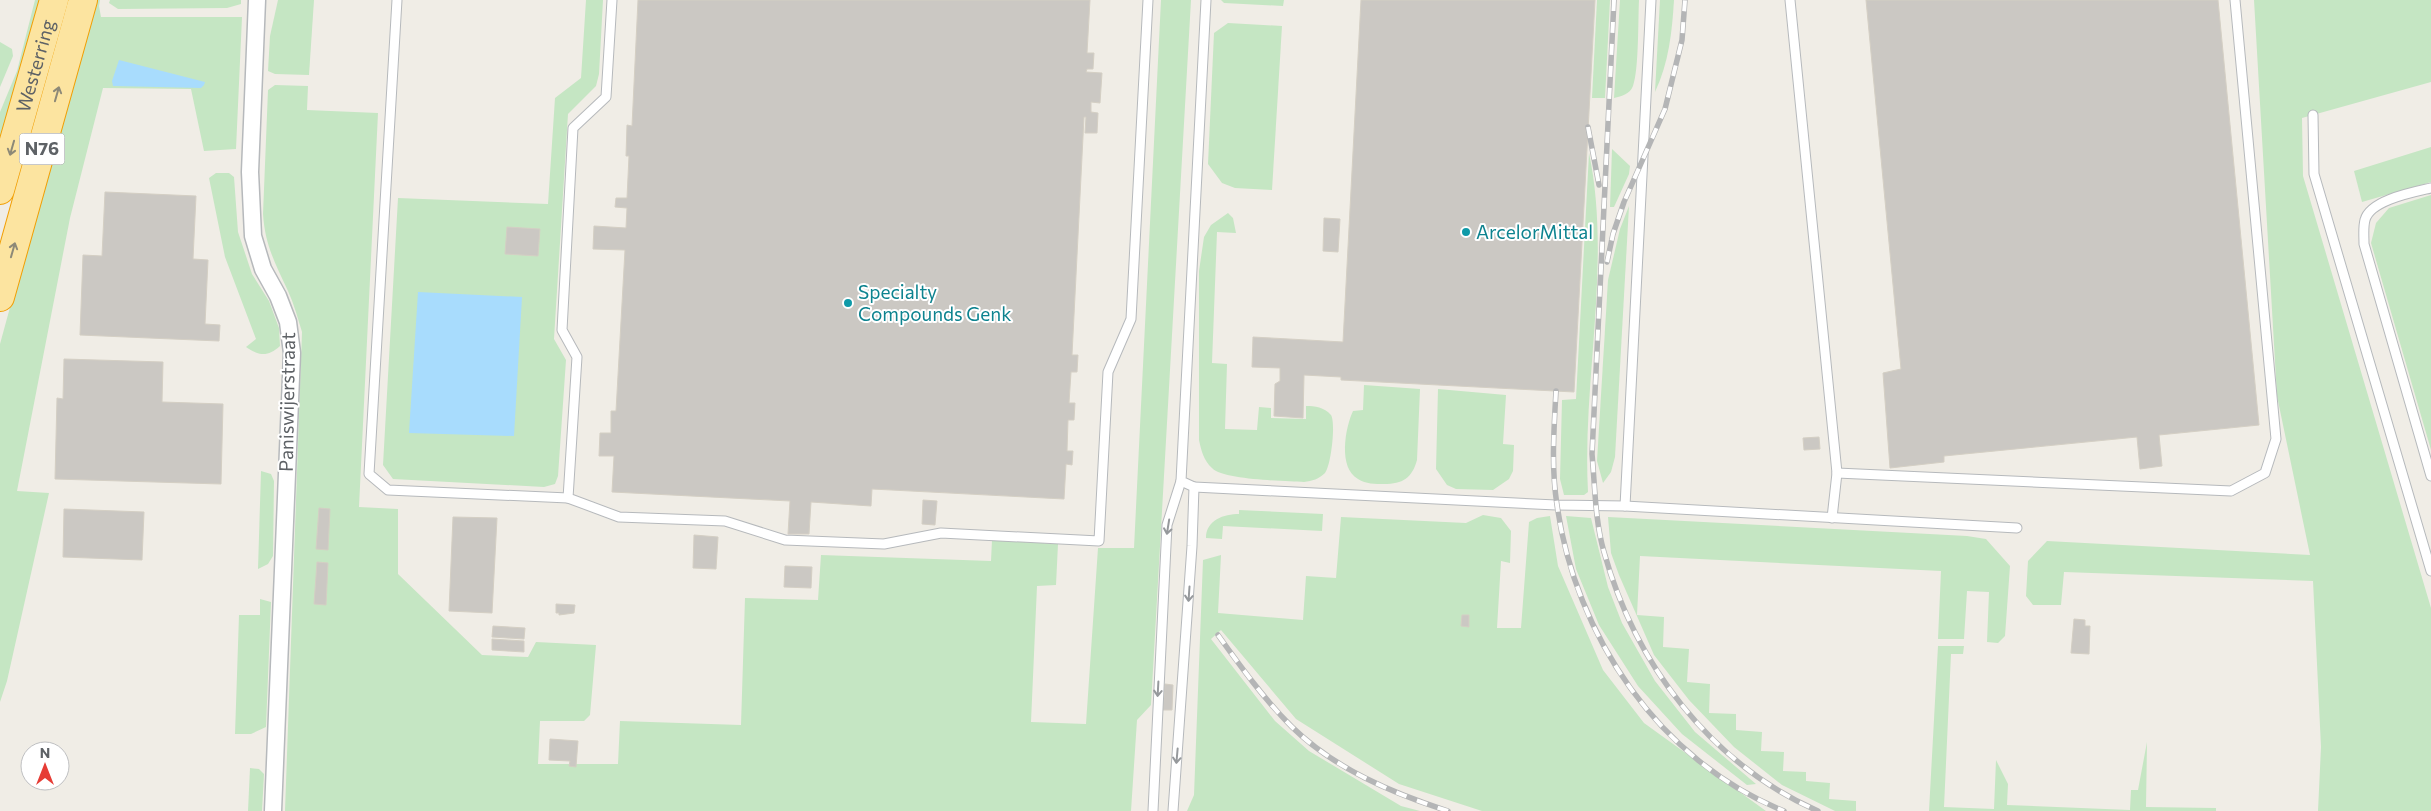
<svg xmlns="http://www.w3.org/2000/svg" width="2431" height="811" viewBox="0 0 2431 811" font-family="Commissioner,sans-serif">
<rect width="100%" height="100%" fill="#f0ede6"/>
<g fill="#c5e6c3">
<polygon points="35,0 41,0 0,146 0,112 17,71"/>
<polygon points="94,0 100,0 99,6 101,17 242,17 236,149 204,151 191,89 103,88 70,218 17,491 49,493 7,681 0,702 0,344"/>
<polygon points="110,0 241,0 241,4 227,8 118,9 109,3"/>
<polygon points="278,0 314,0 309,75 275,74 268,71 270,36"/>
<polygon points="586,0 603,0 599,74 596,86 568,114 554,339 566,360 558,476 555,484 544,487 393,479 383,465 398,198 548,204 555,98 581,78"/>
<path d="M 1161,0 L 1191,0 L 1151,705 L 1137,720 L 1131,811 L 285,811 L 302,332 C 298,319 294,304 288,291 C 275,263 265,245 263,214 L 268,90 L 275,85 L 308,86 L 307,110 L 378,113 L 359,507 L 398,509 L 398,574 L 482,655 L 528,657 L 536,642 L 596,645 L 590,715 L 584,721 L 540,721 L 538,764 L 618,764 L 620,721 L 741,725 L 745,598 L 818,600 L 821,555 L 991,561 L 992,540 L 1058,544 L 1056,585 L 1037,586 L 1031,722 L 1086,724 L 1098,548 L 1134,548 Z"/>
<polygon points="1221,0 1284,0 1283,6 1224,3"/>
<polygon points="1597,0 1610,0 1605,98 1592,98"/>
<path d="M 1620,0 L 1639,0 C 1638,20 1639,70 1633,86 C 1630,94 1622,96 1614,98 Z"/>
<path d="M 1660,0 L 1674,0 C 1672,32 1669,62 1655,92 Z"/>
<polygon points="2254,0 2431,0 2431,82 2302,118 2303,176 2431,608 2431,811 2318,811 2321,747 2313,581 2064,572 2061,605 2033,605 2026,596 2028,561 2047,541 2310,555 2277,396"/>
<polygon points="1228,23 1282,26 1272,190 1235,188 1222,183 1208,164 1214,33"/>
<polygon points="0,42 12,49 13,56 0,87"/>
<polygon points="2431,147 2431,182 2362,202 2354,171"/>
<polygon points="1612,149 1630,166 1629,174 1614,207 1610,207"/>
<path d="M 1589,153 C 1612,262 1582,381 1588,492 L 1584,495 L 1564,495 L 1560,479 L 1562,400 L 1576,399 Z"/>
<path d="M 216,173 L 229,173 L 234,177 L 238,232 L 252,274 L 269,301 L 279,328 L 280,346 C 268,357 259,356 246,347 L 256,339 L 225,257 L 209,178 Z"/>
<polygon points="2431,195 2431,450 2371,243 2376,223 2389,208"/>
<polygon points="1629,206 1615,457 1611,472 1603,483 1597,461 1608,280 1620,229"/>
<path d="M 1228,213 L 1233,218 L 1236,233 L 1217,232 L 1212,363 L 1227,364 L 1225,429 L 1257,430 L 1259,407 L 1271,408 L 1271,418 L 1306,419 L 1306,406 C 1315,406 1324,407 1331,415 C 1336,423 1331,466 1325,473 C 1319,479 1312,481 1304,482 C 1286,481 1223,480 1212,468 C 1204,461 1201,450 1199,440 L 1199,271 L 1204,237 L 1211,225 Z"/>
<path d="M 1364,385 L 1420,389 L 1417,460 C 1412,478 1403,484 1384,484 C 1375,484 1366,484 1358,479 C 1338,468 1345,428 1353,411 L 1363,410 Z"/>
<polygon points="1438,389 1506,395 1503,444 1514,445 1513,471 1509,479 1493,490 1456,489 1447,485 1436,469"/>
<polygon points="261,471 271,474 274,481 273,556 268,564 258,569"/>
<path d="M 1239,510 L 1323,514 L 1322,531 L 1223,526 L 1222,539 L 1206,538 C 1206,520 1224,514 1239,514 Z"/>
<polygon points="1483,515 1501,518 1511,531 1510,563 1501,561 1497,628 1521,628 1529,522 1537,518 1550,516 1558,566 1603,670 1644,723 1766,811 1482,811 1399,784 1296,719 1221,630 1211,639 1275,721 1309,751 1401,806 1420,811 1187,811 1194,795 1203,560 1221,555 1218,613 1303,620 1306,576 1336,578 1341,517 1466,523"/>
<polygon points="1566,516 1591,518 1608,587 1622,623 1655,681 1695,732 1756,784 1747,785 1682,734 1638,686 1599,625 1576,569"/>
<polygon points="1608,517 1967,536 1986,539 2010,566 2005,636 1998,643 1987,642 1989,592 1967,591 1964,639 1938,639 1941,571 1640,556 1637,615 1664,617 1663,647 1689,649 1687,682 1710,684 1709,713 1736,714 1736,730 1762,732 1761,751 1784,752 1783,771 1806,772 1806,781 1830,783 1829,799 1856,801 1856,811 1835,811 1782,785 1734,747 1689,700 1654,655 1619,575 1611,553"/>
<polygon points="260,599 271,602 266,727 251,734 235,734 239,615 260,615"/>
<polygon points="1938,646 1964,646 1963,654 1951,654 1944,807 1994,809 1996,760 2008,784 2007,805 2130,810 2131,790 2138,790 2147,742 2146,807 2216,808 2216,811 1929,811"/>
<polygon points="250,768 259,769 264,774 262,811 248,811"/>
</g>
<g fill="#a8dcfd">
<polygon points="119,60 205,82 204,85 201,88 113,86 112,81"/>
<polygon points="418,292 522,297 514,436 409,433"/>
</g>
<g fill="#cbc8c3" stroke="#d4cfc4">
<polygon points="638,0 1090,0 1087,53 1094,53 1093,69 1087,69 1086,72 1102,73 1100,103 1091,102 1091,112 1098,113 1097,133 1085,133 1086,117 1084,117 1072,355 1078,355 1077,372 1071,372 1069,403 1075,403 1074,420 1068,420 1067,451 1073,451 1072,465 1066,464 1064,499 872,489 871,506 811,502 809,534 788,534 790,501 612,492 614,456 599,456 600,433 611,433 611,411 616,411 625,250 593,249 594,226 626,228 627,208 615,207 616,198 627,198 629,156 626,156 627,125 632,126"/>
<polygon points="1361,0 1595,0 1574,392 1341,380 1341,377 1304,375 1303,418 1274,416 1275,384 1280,381 1280,368 1252,367 1253,337 1343,342"/>
<polygon points="1866,0 2218,0 2259,425 2159,435 2162,466 2140,469 2137,437 1944,456 1944,462 1890,468 1883,373 1901,369"/>
<polygon points="105,192 196,196 193,259 208,260 205,324 220,325 219,341 80,335 83,255 102,256"/>
<polygon points="1324,218 1340,219 1338,252 1323,251"/>
<polygon points="507,227 540,229 538,256 505,254"/>
<polygon points="64,359 163,362 162,402 223,404 221,484 55,479 57,398 63,399"/>
<polygon points="1819,437 1820,449 1804,450 1803,438"/>
<polygon points="923,500 937,501 935,525 922,524"/>
<polygon points="319,508 330,509 328,550 316,549"/>
<polygon points="64,509 144,512 142,560 63,557"/>
<polygon points="453,517 497,518 492,613 449,611"/>
<polygon points="694,535 718,537 716,569 693,568"/>
<polygon points="317,562 328,563 326,605 314,604"/>
<polygon points="785,566 812,567 811,588 784,587"/>
<polygon points="556,604 575,605 574,613 559,615 559,613 556,613"/>
<polygon points="1462,615 1469,615 1469,627 1461,626"/>
<polygon points="2074,619 2085,620 2085,626 2090,626 2089,654 2071,653"/>
<polygon points="493,626 525,628 524,639 492,637"/>
<polygon points="492,639 524,641 524,652 492,650"/>
<polygon points="1165,684 1173,685 1172,710 1163,710"/>
<polygon points="550,739 578,741 576,767 569,766 570,761 549,760"/>
</g>
<g fill="none" stroke-linecap="round" stroke-linejoin="round">
<g stroke="#b6b9bc" stroke-width="11">
<g id="service">
<polyline points="397,0 369,474 388,490 568,498"/>
<polyline points="612,0 606,97 573,128 562,330 577,357 568,498 619,517 725,521 785,540 884,544 941,533 1099,541 1108,372 1131,319 1148,0"/>
<polyline points="1790,0 1837,473 1832,518"/>
<polyline points="2313,115 2314,174 2431,571"/>
<path d="M 2431,188 C 2414,192 2370,200 2365,220 C 2363,227 2364,236 2364,244 L 2431,476"/>
<polyline points="1837,473 2231,491 2265,473 2276,439 2235,0"/>
<polyline points="1194,487 1556,505 1625,506 2017,528"/>
<polyline points="1625,506 1651,0"/>
<polyline points="1153,811 1167,525 1181,481"/>
<polyline points="1173,811 1192,546 1194,487 1181,481 1206,0"/>
</g>
</g>
<g stroke="#b6b9bc" stroke-width="19">
<polyline id="minor" points="257,0 250,172 253,236 263,269 278,296 288,322 292,353 273,811"/>
</g>
<g stroke="#f19e04" stroke-width="30">
<g id="trunk">
<path id="s1" d="M 0,190 L 54,0"/>
<polyline points="0,297 83,0"/>
</g>
</g>
<use href="#service" stroke="#fff" stroke-width="9"/>
<use href="#minor" stroke="#fff" stroke-width="16"/>
<use href="#trunk" stroke="#fce4a0" stroke-width="28"/>
<g stroke="#b4b5b6" stroke-width="5.5">
<g id="rail">
<path d="M 1614,0 L 1592,454 C 1595,487 1595,521 1604,552 C 1635,664 1711,764 1818,811"/>
<polyline points="1588,127 1599,185"/>
<polyline points="1607,262 1613,234 1624,202 1665,109 1682,40 1685,0"/>
<path d="M 1556,391 C 1554,429 1551,467 1557,505 C 1575,635 1659,761 1784,811"/>
<path d="M 1218,635 C 1241,667 1264,699 1292,727 C 1335,769 1392,793 1448,811"/>
</g>
</g>
<use href="#rail" stroke="#fff" stroke-width="4" stroke-dasharray="11" stroke-linecap="butt"/>
</g>
<defs><path id="oneway-shaft" d="M-6 0H5M1.5-3L5.5 0L1.5 3" fill="none" stroke-width="1.6" stroke-linecap="round" stroke-linejoin="round" transform="scale(1.25)"/></defs>
<g stroke="#8d8977">
<use href="#oneway-shaft" transform="translate(57 94) rotate(-74)"/>
<use href="#oneway-shaft" transform="translate(12 148) rotate(106)"/>
<use href="#oneway-shaft" transform="translate(13 250) rotate(-74)"/>
</g>
<g stroke="#96999c">
<use href="#oneway-shaft" transform="translate(1168 527) rotate(99)"/>
<use href="#oneway-shaft" transform="translate(1189 594) rotate(94)"/>
<use href="#oneway-shaft" transform="translate(1158 689) rotate(93)"/>
<use href="#oneway-shaft" transform="translate(1177 756) rotate(95)"/>
</g>
<g fill="#0f9aa8" stroke="#fff" stroke-width="2">
<circle cx="1466" cy="232" r="5"/>
<circle cx="848" cy="303" r="5"/>
</g>
<g text-anchor="middle" stroke-width="4" stroke-linejoin="round" paint-order="stroke">
<rect fill="#fff" stroke="#8e9194" stroke-width="1" x="19.5" y="133.5" width="45" height="31" rx="4"/>
<g font-size="18" font-weight="bold" fill="#5e6266">
<text x="42" y="155">N76</text>
</g>
<g font-size="19" fill="#5e6266" stroke="#fff">
<text dy="7" stroke="none"><textPath href="#s1" startOffset="129">Westerring</textPath></text>
<text transform="translate(287 402) rotate(-89)" y="7">Paniswijerstraat</text>
</g>
<g font-size="19" fill="#0d838f" stroke="#fff" text-anchor="start">
<text x="1476" y="239">ArcelorMittal</text>
<text x="858" y="299">Specialty<tspan x="858" dy="22">Compounds Genk</tspan></text>
</g>
</g>
<g transform="translate(45 766)"><circle r="24" fill="#ffffff" stroke="#bfc0c2"/>
<path d="M0-4L9 19L0 12L-9 19Z" fill="#e63c35"/>
<text y="-8" font-size="14" font-weight="bold" text-anchor="middle" fill="#5e6266">N</text>
</g>
</svg>
